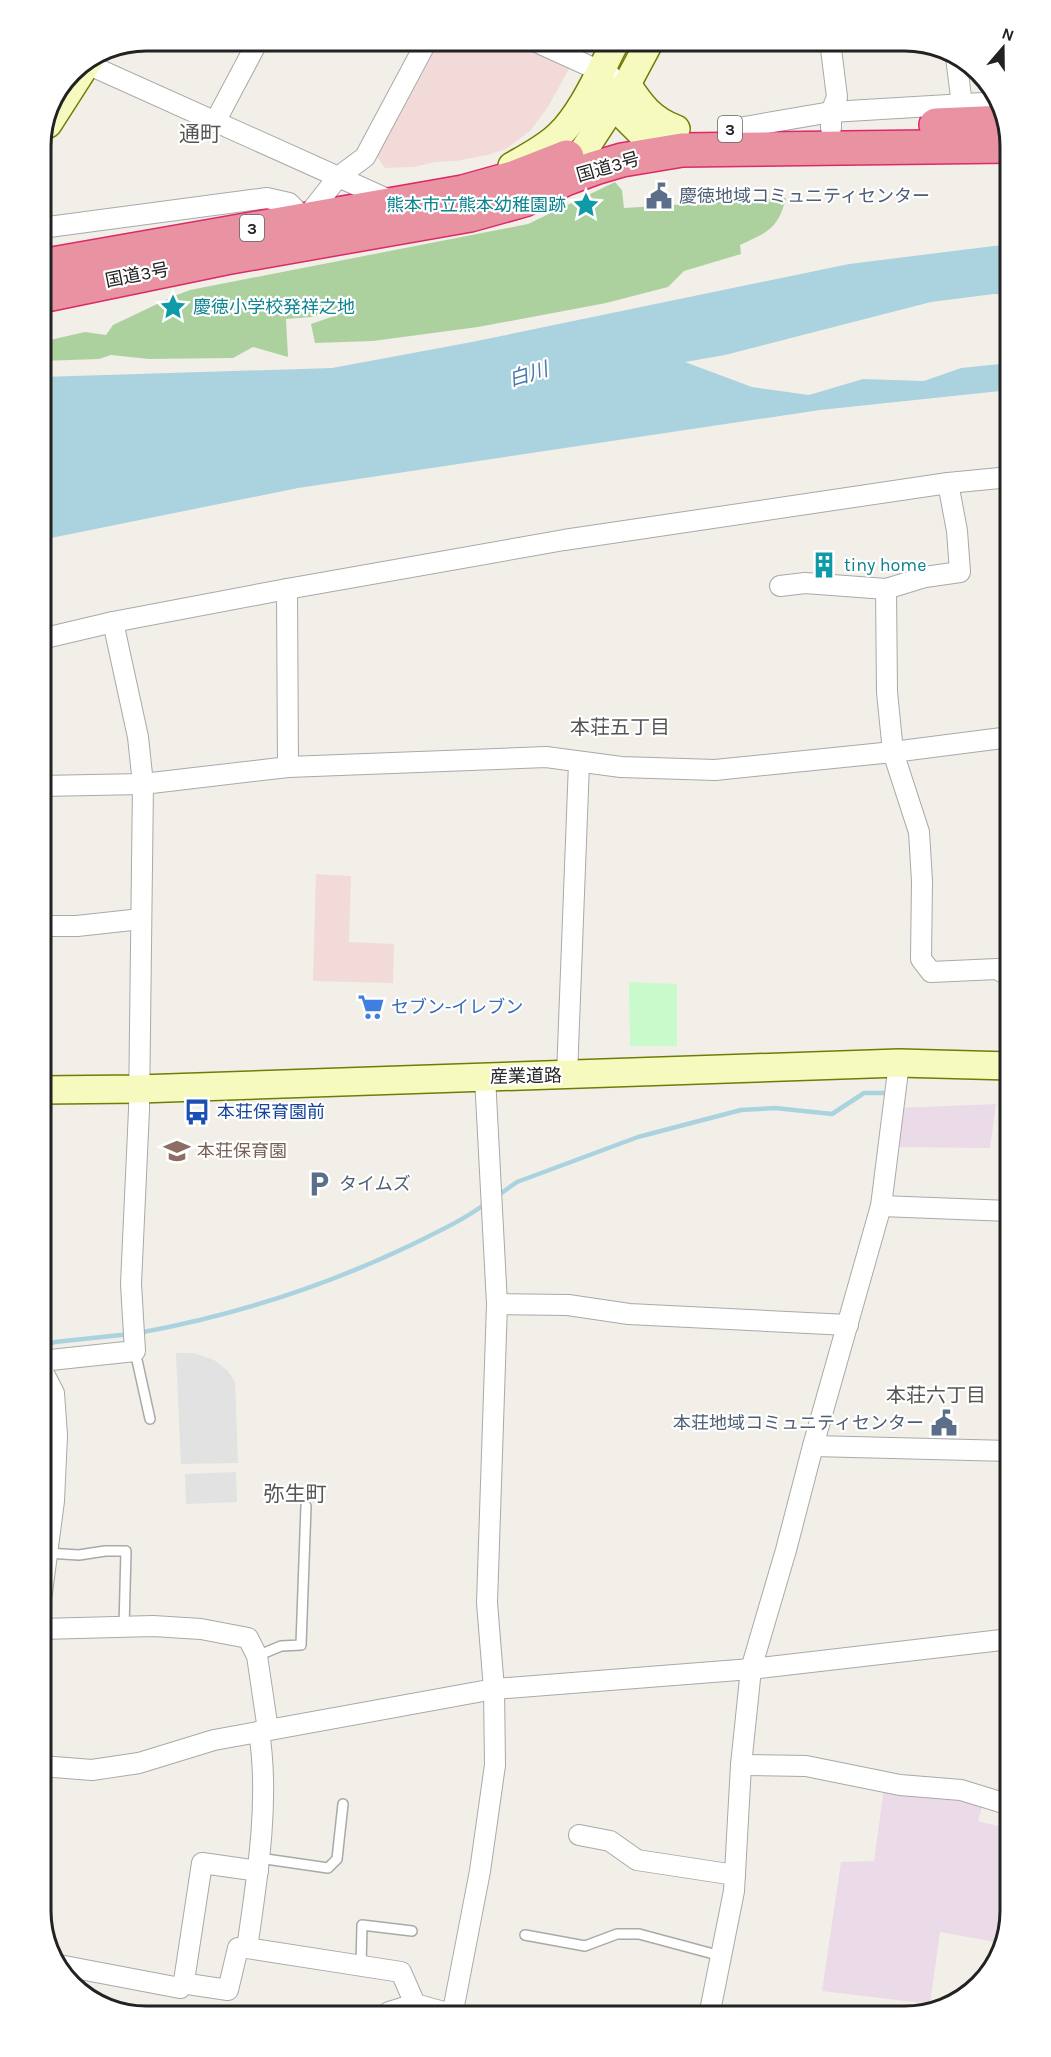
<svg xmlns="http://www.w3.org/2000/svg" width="1051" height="2057" viewBox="0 0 1051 2057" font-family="Karla,'Noto Sans JP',sans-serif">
<rect width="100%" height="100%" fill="#f2efe9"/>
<g fill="#f2dad9">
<polygon points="440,41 510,41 570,67 548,107 530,131 506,149 487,155 456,161 435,162 414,167 385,168 377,157"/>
<polygon points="316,874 351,876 349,942 394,944 393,983 313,981"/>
</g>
<g fill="#ebdbe8">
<polygon points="996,1104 990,1148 893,1147 897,1108"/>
<polygon points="884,1788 983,1803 978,1821 1010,1829 1010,1909 1001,1943 940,1932 930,2004 822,1991 841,1862 874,1861"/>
</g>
<path fill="#add19e" d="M 615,182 L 622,190 L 624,208 L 786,198 C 778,229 768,232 740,245 L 741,254 L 684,271 L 668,287 L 606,303 L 478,327 L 373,341 L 315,343 L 311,324 L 340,314 L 338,308 L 311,317 L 286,319 L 288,357 L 253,347 L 233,358 L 149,359 L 111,355 L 99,359 L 41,361 L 41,342 L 85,332 L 106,335 L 113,325 L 174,296 L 190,290 L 528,224 Z"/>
<polygon fill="#c8facc" points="629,982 677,984 677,1046 630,1046"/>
<g fill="#e2e2e2">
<polygon points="176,1353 194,1353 214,1360 228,1371 235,1382 238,1463 181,1464"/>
<polygon points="236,1472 237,1502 186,1504 185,1474"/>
</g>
<polygon fill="#aad3df" points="1010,244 1010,295 994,294 931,302 725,355 685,362 752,387 809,395 863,379 924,381 961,368 1010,363 1010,390 820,410 298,488 41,540 41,377 332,368 472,342 849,264"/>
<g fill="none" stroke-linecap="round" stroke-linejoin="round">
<g stroke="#aad3df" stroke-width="4.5">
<polyline points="497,1196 517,1182 638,1137 741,1110 775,1108 832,1114 864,1093 888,1093"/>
<path d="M 138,1333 C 232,1316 323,1287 409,1246 C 435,1233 462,1221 485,1204"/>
<polyline points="41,1347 55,1342 130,1334"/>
</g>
<g stroke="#a9a9a9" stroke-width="12">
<g id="lane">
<polyline points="135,1351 150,1419"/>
<polyline points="47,1553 79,1555 105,1551 126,1551 124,1627"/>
<polyline points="257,1656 281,1646 301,1645 306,1506"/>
<polyline points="259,1858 328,1868 337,1859 343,1804"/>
<polyline points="525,1935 585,1946 617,1934 639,1934 721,1956"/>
<polyline points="361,1966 362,1925 412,1931"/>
</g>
</g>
<g stroke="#a9a9a9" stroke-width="22">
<g id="street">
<polyline points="534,41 611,76"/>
<polyline points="830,41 837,97 831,112 831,128"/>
<polyline points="956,57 962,105"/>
<polyline points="87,64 394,202"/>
<polyline points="215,122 258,41"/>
<polyline points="733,129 831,112 999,102"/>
<polyline points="41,228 267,198 289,203 305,219 338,177 365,157 427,41"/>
<polyline points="948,483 957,531 960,572 925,577 886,589 887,692 893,752 919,832 922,881 921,959 931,972 997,969 1010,977"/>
<polyline points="780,586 805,583 886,589"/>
<polyline points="287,589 288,767"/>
<polyline points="41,639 113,622 287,589 564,540 948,483 1010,477"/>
<polyline points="41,786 143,784 288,767 546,757 621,767 715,770 893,752 1010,737"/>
<polyline points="41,926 77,926 141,919"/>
<polyline points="567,1075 579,763"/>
<polyline points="881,1206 1010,1211"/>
<polyline points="497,1304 568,1305 629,1314 848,1325"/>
<polyline points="41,1361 135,1351 131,1284 139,1110 143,784 138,737 113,622"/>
<polyline points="813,1446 1010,1451"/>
<polyline points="41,1600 54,1501 57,1435 54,1393 41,1368"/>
<polyline points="41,1629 153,1626 201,1629 248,1638 257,1656 268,1730"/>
<path d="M 259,1732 C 270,1801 257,1879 247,1948 L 401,1972 L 415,2004 L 458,2016"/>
<polyline points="741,1765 806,1766 900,1785 961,1790 1010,1805"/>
<polyline points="41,1766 92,1770 139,1763 214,1740 494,1689 751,1669 1010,1639"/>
<polyline points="579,1835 610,1841 637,1860 735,1875"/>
<polyline points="247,1948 238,1948 228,1990 188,1984 184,1981 202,1863 258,1871"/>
<polyline points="59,1965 180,1988 184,1981"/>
<polyline points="388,2016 389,2012 415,2004"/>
<polyline points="452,2016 480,1871 495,1765 494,1689 487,1603 497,1304 485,1077"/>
<polyline points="709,2016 734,1891 741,1765 751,1669 786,1550 813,1446 881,1206 899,1063"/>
</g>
</g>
<g stroke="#707d05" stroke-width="30">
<g id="secondary">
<path d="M 627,84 C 641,106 652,120 676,129"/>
<polyline points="608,89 622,114 644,136 682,150"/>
<polyline points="48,124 89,60"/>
<path d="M 512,166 C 528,157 544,149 558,136 C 582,114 601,69 616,41"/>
<polyline points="565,179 627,84 650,41"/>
<polyline points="41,1090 139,1089 899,1063 1010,1066"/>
</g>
</g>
<g stroke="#dc2a67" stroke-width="36">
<g id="highway">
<polyline points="936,125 1006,122"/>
<polyline points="41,266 463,192 513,178 567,157"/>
<polyline points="41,296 225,258 470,215 524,200 565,179 595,168 622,160 682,150 1010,146"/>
</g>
</g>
<use href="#lane" stroke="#fff" stroke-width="9"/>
<use href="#street" stroke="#fff" stroke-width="20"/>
<use href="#secondary" stroke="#f7fabf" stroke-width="27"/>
<use href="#highway" stroke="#e892a2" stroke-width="33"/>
</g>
<defs>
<g id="civic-bare" transform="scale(2.07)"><path d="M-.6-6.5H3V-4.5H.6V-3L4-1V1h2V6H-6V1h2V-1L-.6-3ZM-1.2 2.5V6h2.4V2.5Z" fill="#5c6f8a" stroke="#fff" stroke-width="2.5" paint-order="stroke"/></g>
<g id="sight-bare" transform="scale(2.07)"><path d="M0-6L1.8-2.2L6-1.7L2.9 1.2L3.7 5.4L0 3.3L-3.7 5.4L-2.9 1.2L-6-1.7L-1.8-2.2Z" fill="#0f9aa8" stroke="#fff" stroke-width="2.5" paint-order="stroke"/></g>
<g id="building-bare" transform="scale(2.07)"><path d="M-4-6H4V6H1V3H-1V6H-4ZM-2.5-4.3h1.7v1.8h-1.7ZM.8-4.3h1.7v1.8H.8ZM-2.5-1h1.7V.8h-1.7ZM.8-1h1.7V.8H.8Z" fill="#0f9aa8" stroke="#fff" stroke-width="2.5" paint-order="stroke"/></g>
<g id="supermarket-bare" transform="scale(2.07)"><path d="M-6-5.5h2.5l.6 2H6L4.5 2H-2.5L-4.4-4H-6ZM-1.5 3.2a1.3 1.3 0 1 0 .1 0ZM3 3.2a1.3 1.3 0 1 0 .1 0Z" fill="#3f7fe0" stroke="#fff" stroke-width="2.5" paint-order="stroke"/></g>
<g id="bus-bare" transform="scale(2.07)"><path d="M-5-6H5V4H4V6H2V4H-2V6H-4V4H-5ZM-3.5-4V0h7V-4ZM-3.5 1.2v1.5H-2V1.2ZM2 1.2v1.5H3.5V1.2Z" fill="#1a4fb4" stroke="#fff" stroke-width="2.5" paint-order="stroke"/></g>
<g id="school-bare" transform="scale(2.07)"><path d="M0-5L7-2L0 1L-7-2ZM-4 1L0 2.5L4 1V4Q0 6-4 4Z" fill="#8d6e63" stroke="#fff" stroke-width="2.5" paint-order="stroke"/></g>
<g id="parking-bare" transform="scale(2.07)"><path d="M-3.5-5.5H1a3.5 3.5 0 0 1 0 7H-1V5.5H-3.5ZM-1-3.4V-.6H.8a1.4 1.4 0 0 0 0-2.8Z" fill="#5c6f8a" stroke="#fff" stroke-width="2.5" paint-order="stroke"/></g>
</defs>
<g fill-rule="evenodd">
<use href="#civic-bare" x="659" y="196"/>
<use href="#sight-bare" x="586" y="205"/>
<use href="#sight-bare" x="173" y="307"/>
<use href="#building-bare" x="824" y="565"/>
<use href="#supermarket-bare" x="371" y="1007"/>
<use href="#bus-bare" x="197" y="1112"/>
<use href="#school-bare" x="177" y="1151"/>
<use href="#parking-bare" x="319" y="1184"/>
<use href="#civic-bare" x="944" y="1423"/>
</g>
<g text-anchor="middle" stroke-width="4.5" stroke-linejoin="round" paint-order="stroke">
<g fill="#fff" stroke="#646464" stroke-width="1.5">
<rect x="718" y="116" width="24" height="26" rx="4.5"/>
<rect x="240" y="215" width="24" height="26" rx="4.5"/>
</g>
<g font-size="16" font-weight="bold" fill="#222">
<text x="730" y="135">3</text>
<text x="252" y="234">3</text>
</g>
<g font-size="18" fill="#222" stroke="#fff">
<text transform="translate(608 167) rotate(-16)" y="6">国道3号</text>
<text transform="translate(137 275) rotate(-11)" y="6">国道3号</text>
<text transform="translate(526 1076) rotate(-1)" y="6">産業道路</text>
</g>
<g font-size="18" fill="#4e5e75" stroke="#fff" text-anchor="start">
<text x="679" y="202">慶徳地域コミュニティセンター</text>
<text x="339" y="1190">タイムズ</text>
<text x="924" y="1429" text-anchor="end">本荘地域コミュニティセンター</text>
</g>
<g font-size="18" fill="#0d838f" stroke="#fff" text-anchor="start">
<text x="566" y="211" text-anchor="end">熊本市立熊本幼稚園跡</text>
<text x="193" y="313">慶徳小学校発祥之地</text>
<text x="844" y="571">tiny home</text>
</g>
<g font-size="18" fill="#366cbe" stroke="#fff" text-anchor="start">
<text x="391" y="1013">セブン-イレブン</text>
</g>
<g font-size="18" fill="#164399" stroke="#fff" text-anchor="start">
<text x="217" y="1118">本荘保育園前</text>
</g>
<g font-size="18" fill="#785e54" stroke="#fff" text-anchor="start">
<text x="197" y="1157">本荘保育園</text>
</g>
<g font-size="20" font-style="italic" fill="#4a7aab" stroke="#fff">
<text transform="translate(528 374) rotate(-17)" y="7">白川</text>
</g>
<g font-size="20" fill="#555" stroke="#fff">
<text x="620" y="734">本荘五丁目</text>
<text x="936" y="1402">本荘六丁目</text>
</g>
<g font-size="21" fill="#555" stroke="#fff">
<text x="200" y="141">通町</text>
<text x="295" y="1501">弥生町</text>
</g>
</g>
<path d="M0 0H1051V2057H0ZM146 51H905A95 95 0 0 1 1000 146V1911A95 95 0 0 1 905 2006H146A95 95 0 0 1 51 1911V146A95 95 0 0 1 146 51Z" fill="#fff" fill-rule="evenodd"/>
<path fill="none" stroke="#222" stroke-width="3" d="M146 51H905A95 95 0 0 1 1000 146V1911A95 95 0 0 1 905 2006H146A95 95 0 0 1 51 1911V146A95 95 0 0 1 146 51Z"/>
<g transform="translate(1003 48) rotate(20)" stroke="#ffffff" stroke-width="4.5" paint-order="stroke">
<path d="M0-4.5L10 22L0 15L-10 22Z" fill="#222222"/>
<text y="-9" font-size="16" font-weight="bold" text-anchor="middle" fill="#222222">N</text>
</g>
</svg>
